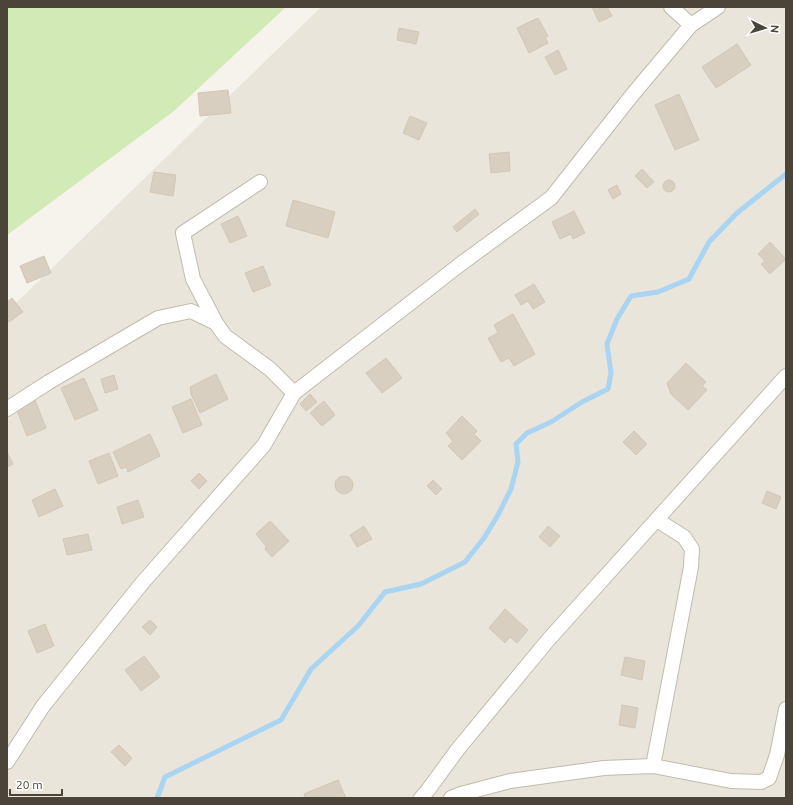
<svg xmlns="http://www.w3.org/2000/svg" width="793" height="805" viewBox="0 0 793 805" font-family="Ubuntu,sans-serif">
<rect width="100%" height="100%" fill="#f6f3ec"/>
<polygon fill="#eae5da" points="321,7 786,7 786,798 7,798 7,309 14,305"/>
<polygon fill="#d2eab5" points="7,7 286,7 174,111 7,235"/>
<g fill="none" stroke-linecap="round" stroke-linejoin="round">
<polyline stroke="#a9d4f2" stroke-width="5" points="157,798 165,777 281,720 311,669 358,626 385,592 421,584 465,562 484,538 498,515 511,489 518,462 516,444 527,433 551,422 582,402 608,389 611,373 607,344 617,319 631,296 658,292 689,279 709,242 737,213 786,174"/>
</g>
<g fill="#d8cfc1" stroke="#d3c7b4">
<polygon points="592,7 607,7 612,16 599,22"/>
<polygon points="538,18 548,36 545,37 548,43 529,53 517,28"/>
<polygon points="399,28 419,32 416,44 397,40"/>
<polygon points="737,44 751,65 716,88 702,67"/>
<polygon points="558,50 567,69 555,75 545,57"/>
<polygon points="228,90 231,113 200,116 198,93"/>
<polygon points="679,94 699,140 675,150 655,105"/>
<polygon points="410,116 427,123 419,140 403,133"/>
<polygon points="509,152 510,171 491,173 489,154"/>
<polygon points="642,169 654,182 647,188 635,176"/>
<polygon points="154,172 176,175 173,196 150,192"/>
<circle cx="669" cy="186" r="6"/>
<polygon points="617,185 621,194 613,199 608,190"/>
<polygon points="293,200 335,212 328,238 286,226"/>
<polygon points="475,209 479,214 457,232 453,227"/>
<polygon points="574,211 585,233 573,239 571,234 560,239 552,222"/>
<polygon points="238,216 247,236 230,243 221,224"/>
<polygon points="770,242 786,259 770,274 761,264 765,261 758,254"/>
<polygon points="44,256 51,273 27,283 20,266"/>
<polygon points="263,266 271,285 253,292 245,273"/>
<polygon points="534,284 545,302 533,309 528,301 521,305 515,295"/>
<polygon points="12,298 23,312 9,322 7,319 7,302"/>
<polygon points="513,314 535,354 514,366 509,358 501,362 488,338 498,333 494,325"/>
<polygon points="386,358 402,378 382,393 366,373"/>
<polygon points="686,363 706,382 702,386 707,390 688,410 671,394 667,383"/>
<polygon points="216,374 228,399 200,413 191,394 190,387"/>
<polygon points="114,375 118,389 105,393 101,379"/>
<polygon points="84,378 98,410 75,420 61,388"/>
<polygon points="310,394 317,402 306,411 300,404"/>
<polygon points="191,399 202,425 183,433 172,407"/>
<polygon points="35,400 46,428 27,436 16,408"/>
<polygon points="324,401 335,415 322,426 310,413"/>
<polygon points="462,416 477,431 474,434 481,441 462,460 448,446 453,441 446,433"/>
<polygon points="634,431 647,444 636,455 623,442"/>
<polygon points="150,434 160,456 128,472 126,467 121,469 113,452"/>
<polygon points="7,452 13,464 7,467"/>
<polygon points="109,453 118,476 98,484 89,461"/>
<polygon points="199,473 207,481 199,489 191,481"/>
<circle cx="344" cy="485" r="9"/>
<polygon points="433,480 442,489 436,495 427,486"/>
<polygon points="55,489 63,506 39,517 32,500"/>
<polygon points="767,491 781,497 776,509 762,503"/>
<polygon points="138,500 144,517 122,524 117,507"/>
<polygon points="270,521 289,541 272,557 265,549 266,546 256,534"/>
<polygon points="364,526 372,539 357,547 350,535"/>
<polygon points="548,526 560,536 550,547 539,537"/>
<polygon points="88,534 92,550 67,555 63,539"/>
<polygon points="505,609 528,630 517,643 510,637 505,643 489,628"/>
<polygon points="150,620 157,627 150,635 142,627"/>
<polygon points="45,624 54,646 37,653 28,631"/>
<polygon points="144,656 160,677 141,691 125,670"/>
<polygon points="625,657 645,661 642,680 621,675"/>
<polygon points="622,705 638,708 635,728 619,725"/>
<polygon points="119,745 132,758 125,766 111,752"/>
<polygon points="338,780 346,798 305,798 304,794"/>
</g>
<g fill="none" stroke-linecap="round" stroke-linejoin="round">
<g stroke="#c2bbae" stroke-width="16">
<g id="street">
<polyline points="671,7 691,25"/>
<polyline points="260,182 183,233 193,279 216,323 225,336 270,369 294,393"/>
<polyline points="7,409 49,382 158,318 191,311 216,323"/>
<polyline points="7,762 43,706 143,582 264,445 294,393 462,263 551,198 633,94 691,25 718,7"/>
<polyline points="653,766 691,567 692,549 684,537 657,520"/>
<polyline points="421,798 428,790 458,749 549,639 786,376"/>
<polyline points="451,798 461,794 510,781 604,768 653,766 731,781 761,782 769,778 777,755 786,709"/>
</g>
</g>
<use href="#street" stroke="#fff" stroke-width="14"/>
</g>
<rect width="793" height="805" fill="none" stroke="#4b4439" stroke-width="16"/>
<g transform="translate(765 28) rotate(95)" stroke="#ffffff" stroke-width="3" paint-order="stroke">
<path d="M0-3L7 15L0 10L-7 15Z" fill="#4b4439"/>
<text y="-6" font-size="11" font-weight="bold" text-anchor="middle" fill="#4b4439">N</text>
</g>
<path d="M10 789v6h52v-6" fill="none" stroke="#4b4439" stroke-width="2"/>
<text x="16" y="789" font-size="12" fill="#4b4439" stroke="#ffffff" stroke-width="3" paint-order="stroke">20 m</text>
</svg>
